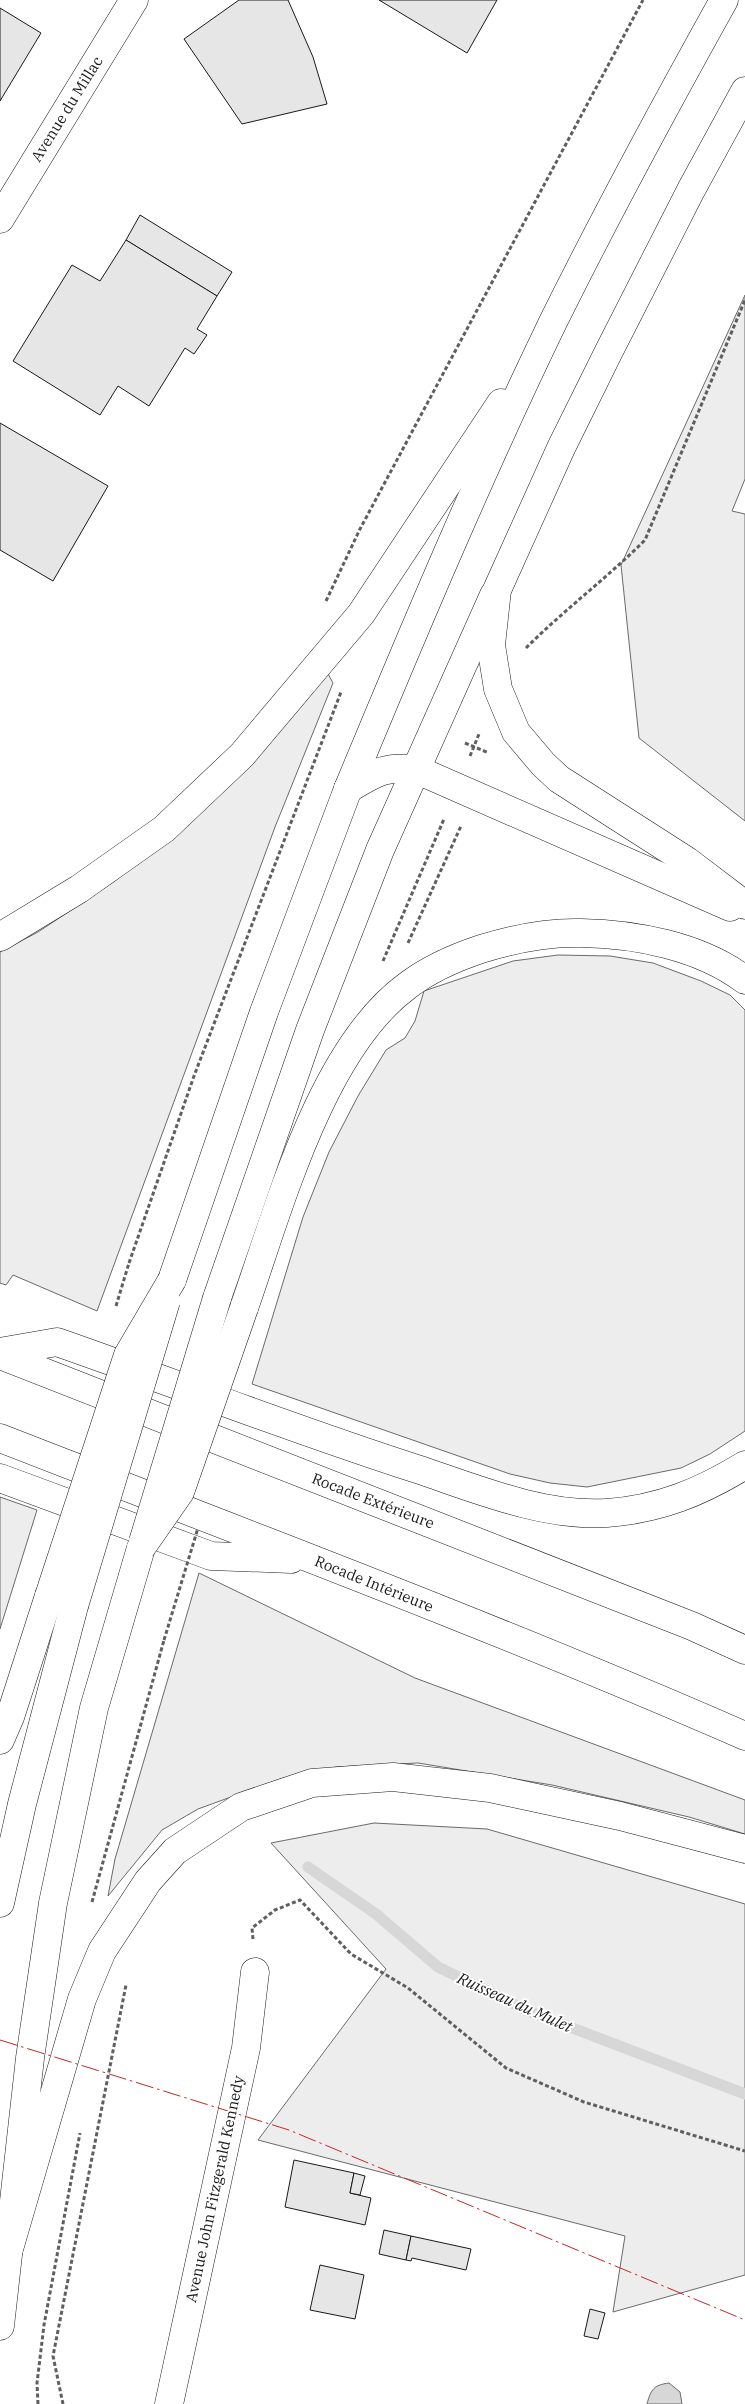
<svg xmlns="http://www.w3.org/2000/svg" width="745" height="2404" viewBox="0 0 745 2404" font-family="'IBM Plex Serif',serif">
<rect width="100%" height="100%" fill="#fff"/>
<g fill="#ededed" stroke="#6a6a6a">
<polygon points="745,295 745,479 732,511 745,514 745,821 639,738 621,565"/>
<polygon points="327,672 333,683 275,827 97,1311 13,1275 6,1285 0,1283 0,952 38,932 115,881 182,826"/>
<polygon points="558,955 610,956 653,963 701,981 730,995 745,1010 745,1431 710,1454 681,1468 587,1487 550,1483 510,1474 252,1384 303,1217 329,1152 358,1096 386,1050 405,1038 415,1021 424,991 513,961"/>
<polygon points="0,1497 37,1510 0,1629"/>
<polygon points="199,1573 415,1678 745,1800 745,1834 689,1817 552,1785 418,1763 336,1767 283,1778 198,1809 162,1830 108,1896 115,1859"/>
<polygon points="374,1823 487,1829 745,1904 745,2275 613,2312 625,2236 258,2140 386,1969 271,1843"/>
</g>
<path fill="#d7d7d7" stroke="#6a6a6a" d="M 669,2383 L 680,2392 L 682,2404 L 647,2404 C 651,2389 654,2385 669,2383 Z"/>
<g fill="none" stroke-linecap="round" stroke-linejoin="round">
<polyline stroke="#d7d7d7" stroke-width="11" points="308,1867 376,1914 438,1967 528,2011 745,2094"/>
</g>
<g fill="#e6e6e6" stroke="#1a1a1a">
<polygon points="239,0 288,0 313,57 327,104 242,124 184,39"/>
<polygon points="379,0 497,0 467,53"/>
<polygon points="0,8 41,33 0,101"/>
<polygon points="140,215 232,272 217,296 126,240"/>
<polygon points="126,240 217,296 197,329 207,335 194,354 185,348 149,406 118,386 100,415 13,361 72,265 100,281"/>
<polygon points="0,423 108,486 53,581 0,550"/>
<polygon points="294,2160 354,2173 350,2193 371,2198 365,2225 285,2207"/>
<polygon points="354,2173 365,2176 360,2195 350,2193"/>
<polygon points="384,2230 411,2236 406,2260 379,2254"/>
<polygon points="411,2236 471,2249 466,2270 412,2258 411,2261 406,2260"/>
<polygon points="320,2265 364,2275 355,2319 310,2310"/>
<polygon points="590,2309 605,2313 598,2339 584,2336"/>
</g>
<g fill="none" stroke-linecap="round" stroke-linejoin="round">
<g stroke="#1a1a1a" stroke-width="29">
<g id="street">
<polyline points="0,219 134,0"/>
<polyline points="169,2404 246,2048 255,1972"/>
</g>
</g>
<g stroke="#1a1a1a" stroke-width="29">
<g id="primary">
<polyline points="172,1280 264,1012 348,789"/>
<polyline points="217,1298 310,1030 380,850 494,595"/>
<polyline points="0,1903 22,1804 74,1606"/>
<polyline points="0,2326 30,2058 53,1903 94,1708 141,1548"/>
</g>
</g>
<g stroke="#1a1a1a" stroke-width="29">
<g id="highway">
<polyline points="745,91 691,190 608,353 561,448 497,590 491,645 498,689 516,732 543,764 559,779 687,861 745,905"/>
<path d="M 348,789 C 413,632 479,475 553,322 C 607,213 665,106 724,0"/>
<path d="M 348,789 C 375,773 384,766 415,769 L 730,907"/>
<polyline points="0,937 79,889 164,829 242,755 361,614 501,403"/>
<path d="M 244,1308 C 278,1211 321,1049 407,986 C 429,969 454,958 481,949 C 513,939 546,932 581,933 C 636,934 700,946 745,980"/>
<path d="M 0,1352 L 57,1342 C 177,1384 296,1430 417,1469 C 477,1489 543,1517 607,1513 C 660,1509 701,1492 745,1465"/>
<polyline points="0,1355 692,1626 745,1650"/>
<path d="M 0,1438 C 249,1535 500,1629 745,1736"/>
<polyline points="0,1478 211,1556 291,1559"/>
<polyline points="0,1740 10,1717 49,1596"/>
<polyline points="6,2259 82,1999 102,1951 148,1881 175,1851 241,1807 312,1783 393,1777 490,1788 620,1816 745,1849"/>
</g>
</g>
<g stroke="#5f5f5f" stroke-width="3" stroke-dasharray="4 2.5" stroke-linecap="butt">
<polyline points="326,601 360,529 643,0"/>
<path d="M 526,648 C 564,610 607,578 645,540 L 745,300"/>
<polyline points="465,743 489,753"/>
<polyline points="470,756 479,734"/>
<polyline points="408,943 461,826"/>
<polyline points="383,961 444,819"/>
<polyline points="129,1263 194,1076 341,692"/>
<polyline points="92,1902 164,1640"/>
<polyline points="253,1939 252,1928 275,1910 300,1900 351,1954 408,1988 506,2068 584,2102 745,2151"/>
<polyline points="38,2404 37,2383 44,2325 80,2133"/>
<polyline points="63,2404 53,2356 126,1985"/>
</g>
<use href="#street" stroke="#fff" stroke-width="28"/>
<use href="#primary" stroke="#fff" stroke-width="28"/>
<use href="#highway" stroke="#fff" stroke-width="28"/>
<g stroke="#1a1a1a" stroke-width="29" stroke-linecap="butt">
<g id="primary-bridge">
<polyline points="143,1542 217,1298"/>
<polyline points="74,1606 166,1301"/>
</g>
</g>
<g stroke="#1a1a1a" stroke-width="29" stroke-linecap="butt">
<g id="highway-bridge">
<polyline points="141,1548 180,1492 244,1308"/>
<polyline points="49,1596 128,1355 172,1280"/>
</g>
</g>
<g stroke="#5f5f5f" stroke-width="3" stroke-dasharray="4 2.5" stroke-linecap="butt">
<polyline points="116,1306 129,1263"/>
<polyline points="164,1640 198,1528"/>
</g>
<use href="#primary-bridge" stroke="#fff" stroke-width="28"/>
<use href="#highway-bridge" stroke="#fff" stroke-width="28"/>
<polyline stroke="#c62828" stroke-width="1" stroke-dasharray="18 4 2.5 4" stroke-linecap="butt" points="0,2040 289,2130 745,2320"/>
</g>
<g text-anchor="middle" stroke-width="4" stroke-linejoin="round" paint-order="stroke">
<g font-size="15" fill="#1a1a1a" stroke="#fff">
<text transform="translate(67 109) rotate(-58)" y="5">Avenue du Millac</text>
<text transform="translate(373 1501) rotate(21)" y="5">Rocade Extérieure</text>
<text transform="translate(374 1584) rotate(22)" y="5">Rocade Intérieure</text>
<text transform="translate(215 2189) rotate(-78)" y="5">Avenue John Fitzgerald Kennedy</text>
</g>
<g font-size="16" font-style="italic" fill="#1a1a1a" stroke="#fff">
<text transform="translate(515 2002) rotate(24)" y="6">Ruisseau du Mulet</text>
</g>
</g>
</svg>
